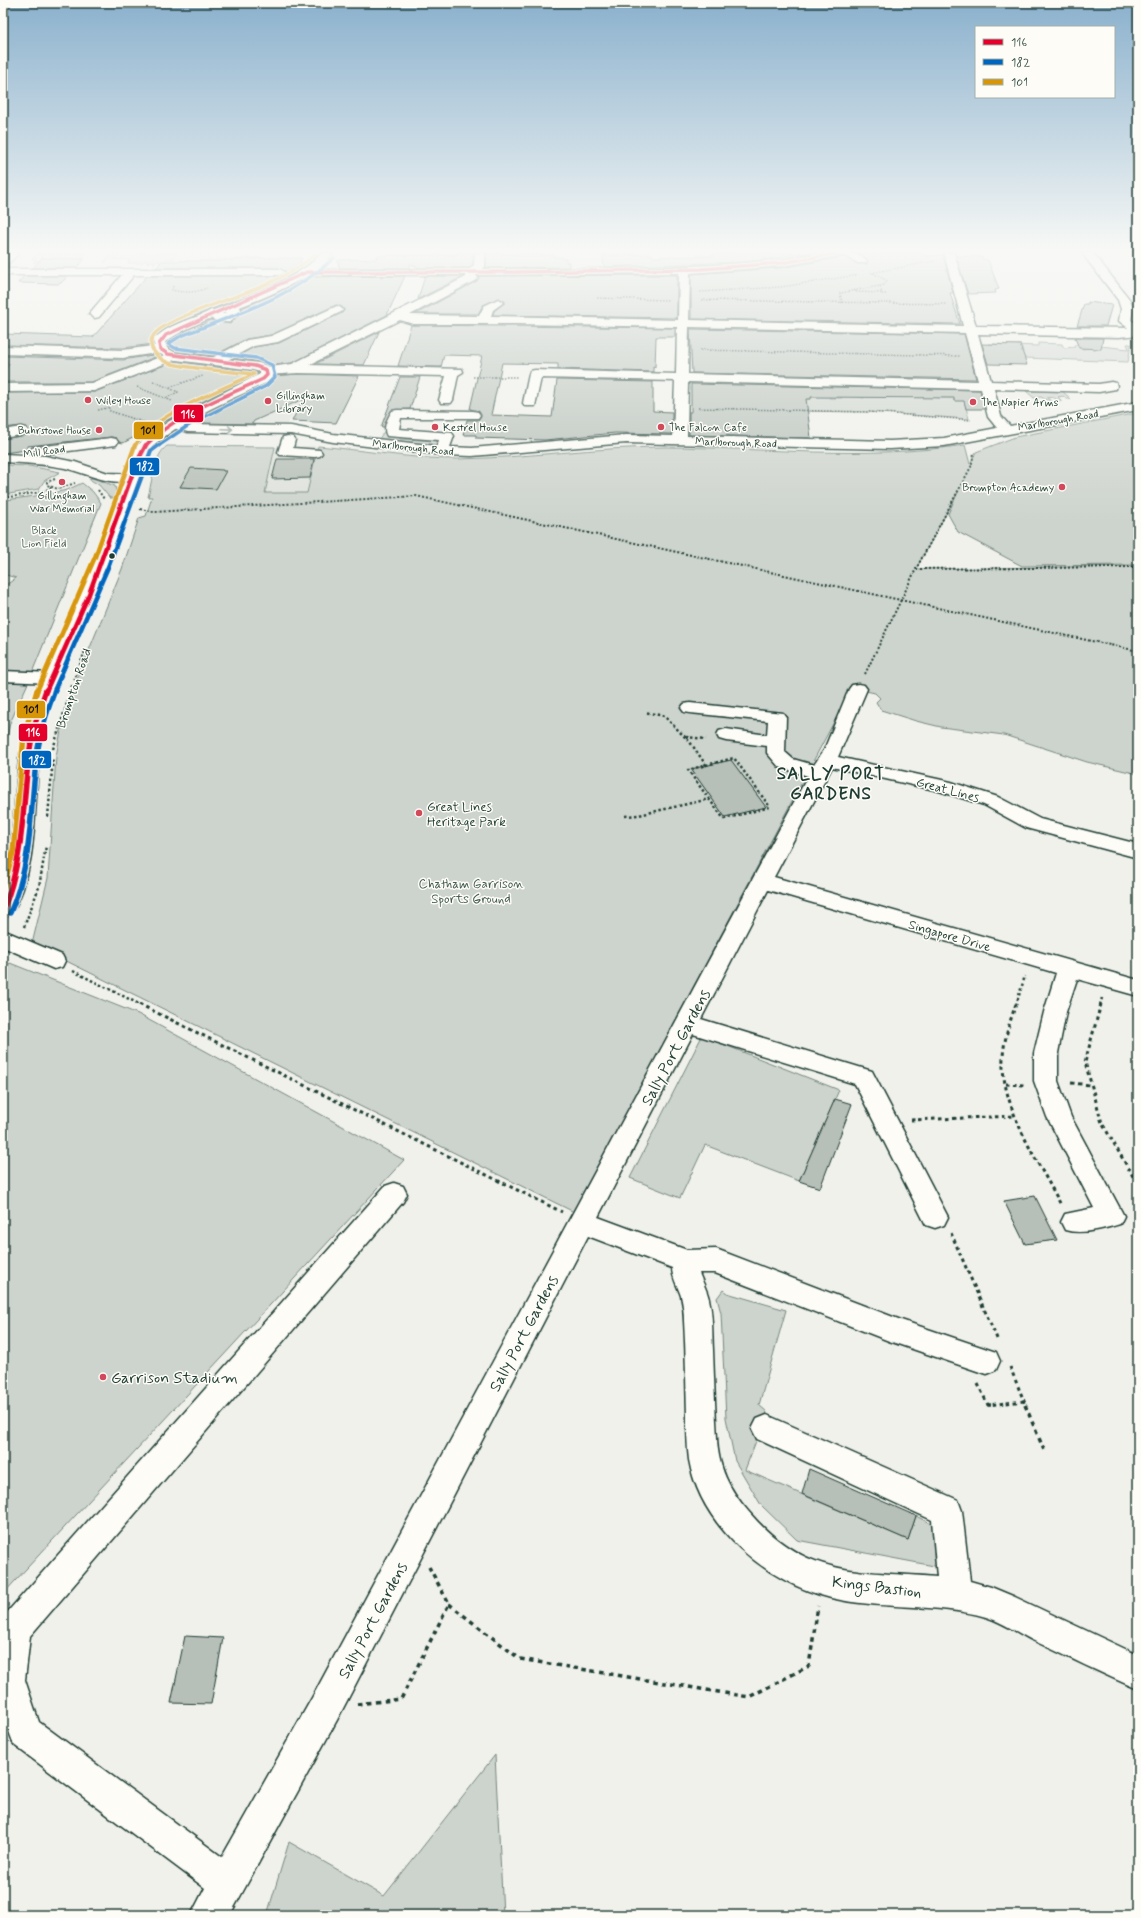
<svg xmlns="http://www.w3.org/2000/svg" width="1141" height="1918" viewBox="0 0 1141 1918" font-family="Mynerve,sans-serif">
<rect width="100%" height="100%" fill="#f0f1eb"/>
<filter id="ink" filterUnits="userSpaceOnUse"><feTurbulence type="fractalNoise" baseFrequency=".025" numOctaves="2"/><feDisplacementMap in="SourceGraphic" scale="8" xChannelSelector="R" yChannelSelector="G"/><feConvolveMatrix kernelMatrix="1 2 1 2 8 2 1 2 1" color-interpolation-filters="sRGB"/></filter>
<g filter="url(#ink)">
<g fill="#dfe2dc">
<polygon points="177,253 252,253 251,255 229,255 221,270 173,267 177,260 174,259"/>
<polygon points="491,253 652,253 656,267 490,268"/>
<polygon points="670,253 722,253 728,264 717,265 713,254 706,255 710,265 681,265 680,262 672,262"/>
<polygon points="301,398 308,401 295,412 284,428 195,423 200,420"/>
<polygon points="320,446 310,493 265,494 275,447"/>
</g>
<g fill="#cdd3cd" stroke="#768880">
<polygon points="38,253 85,253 78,263 38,261 33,263 36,260 32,259"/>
<polygon points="111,253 177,253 174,259 167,259 165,263 156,261 155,263 153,263 154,261 149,261 148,263 147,263 148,261 144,261 142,263 128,263 130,260 109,259 104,263"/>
<polygon points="1038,343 1062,344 1064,348 1075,347 1074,345 1081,345 1083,349 1100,346 1129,349 1127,344 1131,344 1128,362 1024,358 1010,351 1023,352 1021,345 989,344 1038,346"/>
<polygon points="1026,391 1062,391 1071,399 1067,399 1063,396 1058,397 1062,401 1058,401 1053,397 1047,398 1052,402 1050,402 1041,397 1034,398"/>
<polygon points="811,393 828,393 829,398 842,398 842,395 864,398 863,394 945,398 952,398 953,396 954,401 963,396 969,419 868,412 784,411 804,399 811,399"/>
<path d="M 1138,413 L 1138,565 L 1022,566 L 958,532 L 948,514 L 958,492 L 916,569 L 1138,566 L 1138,774 L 1087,762 L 1004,735 L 941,727 L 916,721 L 881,710 L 876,702 L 880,698 L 875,693 L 852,688 L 574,1212 L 32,944 L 48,878 L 56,756 L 62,726 L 76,682 L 122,569 L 139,518 L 146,516 L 152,497 L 148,497 C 152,482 154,455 167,446 L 275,447 L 265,493 L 307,493 L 318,446 C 364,450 411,459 457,459 C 527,458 596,447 666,447 C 765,448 866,460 965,445 L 970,464 L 976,452 L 1015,437 Z"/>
<polygon points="389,419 400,439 436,441 437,445 379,439 385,430"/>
<polygon points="3,465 29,466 60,472 44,481 39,489 3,495"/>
<polygon points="92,478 115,486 116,492 114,498 110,498 99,485 89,479"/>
<polygon points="82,483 93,492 101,503 31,675 3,670 3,587 16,578 3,574 3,505 6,500 57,493 47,494 67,490"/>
<polygon points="3,680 28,683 10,723 3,756"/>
<polygon points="10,963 138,1014 404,1160 3,1594 3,971"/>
<polygon points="702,1036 839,1090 799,1181 705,1145 680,1198 630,1178"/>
<polygon points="723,1290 727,1293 786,1310 759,1405 767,1412 745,1470 908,1540 916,1516 937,1527 950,1569 797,1540 761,1505 735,1461 726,1418 721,1313 717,1298"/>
<polygon points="495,1755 503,1915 267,1915 289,1842 384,1896"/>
</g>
<g fill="#b6bfb8" stroke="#1f3d34">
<polygon points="457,253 473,253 473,264 469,268 420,268 411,264 409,268 339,268 338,260 376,259 377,256 391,255 456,255"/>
<polygon points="486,253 554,255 554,257 562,257 562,259 566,259 566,262 569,262 569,267 486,268"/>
<polygon points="730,253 812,253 743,262 604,267 603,255 652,254 653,257 709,256 714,256 713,254"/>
<polygon points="857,253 921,253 925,256 943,255 953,293 950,293 960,324 691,319 691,274 781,268 844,257 857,264 867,264 868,260"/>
<polygon points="956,256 982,257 983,259 988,260 999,289 995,290 996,293 968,294"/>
<polygon points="42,258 85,259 76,268 33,268"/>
<polygon points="256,258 302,258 296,272 264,288 168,327 152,340 153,344 123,348 3,345 3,334 93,337 147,276 279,276 286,273 279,268 156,268 162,261 215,261"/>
<polygon points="677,275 677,318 493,315 494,311 505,302 499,298 483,305 478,314 416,314 477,281 479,276"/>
<polygon points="24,276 68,276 61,283 58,284 18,283"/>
<polygon points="405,276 387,315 292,363 270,365 259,362 234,358 254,347 279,343 342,313 344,310 342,307 336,305 271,335 246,339 213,356 176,352 168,347 167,343 211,320 230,324 242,311 242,308 277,293 309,277"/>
<polygon points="425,276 464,276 418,299"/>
<polygon points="1088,302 1112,305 1106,326 1077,326 1084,304 1088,304"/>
<polygon points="411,325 675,328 675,337 656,337 655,367 653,366 653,372 558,369 558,364 502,363 491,415 552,417 557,380 653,382 653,411 672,412 672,434 615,433 545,440 476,438 476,435 463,435 467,420 478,420 481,416 478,411 470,409 482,356 444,355 441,367 398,366"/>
<polygon points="690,329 964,334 976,379 692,373"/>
<polygon points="379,332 364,365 315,364"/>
<polygon points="1075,338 1103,338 1101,349 1079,348"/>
<polygon points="982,344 1020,345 1027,365 988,364"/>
<polygon points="158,354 160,355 92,382 3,382 3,371 10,364 5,364 7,361 3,361 3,356 123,360"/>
<polygon points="175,361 258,373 123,443 119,442 116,438 111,437 27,446 27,450 3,453 3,439 26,435 29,432 27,427 21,426 3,428 3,411 10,400 3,400 3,393 94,392"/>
<polygon points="298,374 359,376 336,423 292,421 303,399 254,421 252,424 198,423 197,418 269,383 274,376"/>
<polygon points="400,377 420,377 410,409 392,410 384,427 381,427"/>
<polygon points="691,384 980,390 985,409 966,409 964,401 954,401 954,398 811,397 811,399 806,399 811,438 689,435 689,412 691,412"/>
<polygon points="277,459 314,459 310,478 272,479"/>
<polygon points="191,468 223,470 223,471 226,471 216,489 180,487"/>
<polygon points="731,760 766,807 725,817 691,769"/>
<polygon points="835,1099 852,1104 820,1188 799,1181"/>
<polygon points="1035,1196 1057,1240 1025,1244 1004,1201"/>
<polygon points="809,1469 916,1516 908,1540 802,1494"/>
<polygon points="185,1636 223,1638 211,1704 171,1703"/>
</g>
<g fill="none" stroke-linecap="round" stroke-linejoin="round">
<g stroke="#1f3d34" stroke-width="3">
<g id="minor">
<polygon points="7,253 19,253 7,265 3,266 3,257"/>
<path d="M 475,253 L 485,253 L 485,266 L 483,269 C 581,269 681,270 780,260 C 799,258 854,243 867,261 L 866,263 L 858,263 L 844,255 L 781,266 L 690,273 L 689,320 L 963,326 L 944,253 L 954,253 L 976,326 L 1128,328 L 1119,321 L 1121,309 L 1118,300 L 1082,253 L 1093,253 L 1130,300 L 1133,309 L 1131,320 L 1138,325 L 1138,335 L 1119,337 L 978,334 L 991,381 L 1099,384 L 1111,382 L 1116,383 L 1117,386 L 1116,389 L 1099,392 L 994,389 L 1001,416 L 1010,426 L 1138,402 L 1138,410 L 944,446 L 890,449 L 626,443 L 472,456 L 442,455 L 333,442 L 291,434 L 188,432 L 169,427 L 167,424 L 169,421 L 174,420 L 189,424 L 291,426 L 333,434 L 437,446 L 439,440 L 387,436 C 382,428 388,418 392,411 L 397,410 L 473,411 L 478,412 L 480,415 L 478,418 L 401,418 L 399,429 L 452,433 L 454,436 L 450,447 L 472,448 L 626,435 L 673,436 L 675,381 L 541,378 L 535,406 L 525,406 L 523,403 L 529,374 L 530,371 L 535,370 L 676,374 L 677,327 L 516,324 L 413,324 L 400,320 L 309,365 L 462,369 L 463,372 L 458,375 L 453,400 L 451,403 L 441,403 L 439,400 L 446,376 L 298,373 L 267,375 L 263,374 L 261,371 L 263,368 L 292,364 L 466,277 L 465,275 L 307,275 L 301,272 L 303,270 L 470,269 L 474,265 ZM 679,273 L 678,320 L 491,316 L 493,310 L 504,302 L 498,299 L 484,306 L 479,316 L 410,315 L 476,280 L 478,278 L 476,275 ZM 689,327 L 965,333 L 978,381 L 688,374 ZM 688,382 L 981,389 L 988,417 L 997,428 L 944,438 L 890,441 L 687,436 Z"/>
<polygon points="3,269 279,269 285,272 279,275 134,275 99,317 95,318 89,314 122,275 3,275"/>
<path d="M 235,301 L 239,303 L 241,310 L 230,322 C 223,323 210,320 205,314 L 211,310 L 224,314 L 229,309 L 231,303 Z"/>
<polygon points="337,306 341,308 343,310 341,312 278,342 254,346 220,364 216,365 210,361 212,358 247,340 271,336"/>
<polygon points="160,345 164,346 166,349 164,352 123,358 3,354 3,346 123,350"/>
<polygon points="173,352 179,356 177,359 94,391 3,392 3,384 92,383"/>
<polygon points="21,427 26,428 28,431 26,434 3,438 3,430"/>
<polygon points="288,436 293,437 295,440 293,448 320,450 322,453 320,456 315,457 280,455 278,452 283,437"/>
<polygon points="111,438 116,439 118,442 116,445 37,455 32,454 30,451 32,448 37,447"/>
<path d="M 3,454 L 45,456 L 75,462 L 108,473 L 137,474 L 139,477 L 137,480 C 111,487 89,474 65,468 C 44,464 24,463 3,462 Z"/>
<polygon points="3,671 52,673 58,674 61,678 58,682 52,683 3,681"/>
<path d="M 858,684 L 864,685 L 867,689 L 838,757 L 951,782 L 998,797 L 1040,819 L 1138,844 L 1138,858 L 1026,828 L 984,805 L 939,791 L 832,767 L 774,877 L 1138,980 L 1138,996 L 1077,979 L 1066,1012 L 1058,1053 L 1058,1081 L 1071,1117 L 1124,1216 L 1120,1224 C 1104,1229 1081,1235 1065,1230 L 1061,1222 L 1065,1214 L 1094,1208 L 1047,1117 L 1034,1081 L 1034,1053 L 1044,1012 L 1056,973 L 768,890 L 701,1019 L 872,1071 L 948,1217 L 944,1225 L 935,1228 L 926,1225 L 855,1084 L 693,1034 L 598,1217 L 687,1250 L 716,1249 L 901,1320 L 996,1352 L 1000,1361 L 996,1370 L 986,1374 L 889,1341 L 715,1273 L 699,1273 C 702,1281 707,1290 709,1299 C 713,1315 712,1333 713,1350 C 714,1379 715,1408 717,1438 C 718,1467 729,1489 748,1511 C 806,1579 857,1570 937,1577 L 932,1520 L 757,1439 L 752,1429 L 757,1419 L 767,1415 L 958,1500 L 962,1511 L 970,1581 L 991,1587 L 1015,1597 L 1138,1655 L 1138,1689 C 1102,1674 1067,1656 1032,1640 C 1017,1632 1002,1622 986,1617 C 936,1603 882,1610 831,1598 C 767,1583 701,1527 689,1460 C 687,1445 687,1431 687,1416 C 686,1385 686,1353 684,1321 C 684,1313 683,1304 681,1296 C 678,1287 672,1277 672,1268 L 588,1236 L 337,1720 L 230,1915 L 191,1915 L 205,1888 L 14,1745 L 3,1715 L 3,1617 L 385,1186 L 394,1183 L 403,1186 L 407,1194 L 403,1202 L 30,1636 L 25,1680 L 39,1722 L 222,1857 L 313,1696 L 808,776 L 779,767 L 767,753 L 767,746 L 726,741 L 719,739 L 717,735 L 719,731 L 726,729 L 767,735 L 768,721 L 690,713 L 684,712 L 681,708 L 684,704 L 690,703 L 783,713 L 786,717 L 785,752 L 793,759 L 814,765 L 824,750 L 849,689 L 852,685 Z"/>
<polygon points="3,930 62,955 65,961 62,967 54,969 3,947"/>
</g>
</g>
<g stroke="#1f3d34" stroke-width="3">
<path id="major" d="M 322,253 L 333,253 C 323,268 308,276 292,284 C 252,306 203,316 165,342 L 167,348 L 176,353 L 259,363 L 270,367 L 273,375 L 268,382 C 227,401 185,418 150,448 C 132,490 121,534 104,576 C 85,623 60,668 46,717 C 29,779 45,859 11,915 L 3,917 L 3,883 L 11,847 L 19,758 L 28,716 L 44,675 L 89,574 L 124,477 L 137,446 L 152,432 L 181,414 L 260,374 L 260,372 L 253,370 L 169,359 L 157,352 L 153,341 C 163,327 186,321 201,315 C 237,301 295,282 322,253 Z"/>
</g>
<g stroke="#1f3d34" stroke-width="1.5" stroke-dasharray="1.5 1.5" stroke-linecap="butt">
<polyline points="871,273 935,261"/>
<polyline points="873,273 887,281 884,285 880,286 882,294 886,294"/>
<path d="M 173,286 L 172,290 C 184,293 195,293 207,288"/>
<polyline points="855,290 855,292 882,293"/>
<polyline points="700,292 781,287 858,275"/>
<polyline points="597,298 668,300"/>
<polyline points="701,300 946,304"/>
<polyline points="842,303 840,293 880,286"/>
<polyline points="700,350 961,356"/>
<polyline points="473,377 518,377"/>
<polyline points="153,381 178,392 166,398"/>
<polyline points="137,387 172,401"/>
<polyline points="170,387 203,376"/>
<polyline points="105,399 110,411 146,423"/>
<polyline points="698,408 870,412 971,420"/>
<polyline points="98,410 107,408"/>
</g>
<g stroke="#1f3d34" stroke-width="2" stroke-dasharray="2 2" stroke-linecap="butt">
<polyline points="55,479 47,482 47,485 58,489 75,483"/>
<polyline points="98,490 104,499"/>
<polyline points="3,498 42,492 52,487"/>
<polyline points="140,509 154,512 416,496 1138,651"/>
<polyline points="916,569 1138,567"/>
<polyline points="865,674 916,569 971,467 974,453"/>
<polyline points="74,680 85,651"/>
<polyline points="70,691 72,685"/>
</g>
<g stroke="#1f3d34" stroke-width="2.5" stroke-dasharray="2.5 2.5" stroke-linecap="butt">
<polyline points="686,737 706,739"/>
<polyline points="53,749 71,690"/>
<polyline points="706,765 734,758 770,807 724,819 709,799"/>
<polyline points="625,816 639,815 709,799 688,770 706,765 690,742 664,716 645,712"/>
<polyline points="48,817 53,758"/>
<polyline points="24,927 39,887 46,846"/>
<polyline points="73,971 141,1005"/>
<polyline points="1016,1005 1025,976"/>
<polyline points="1100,1005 1102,998"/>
</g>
<g stroke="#1f3d34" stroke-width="3" stroke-dasharray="3.5 3.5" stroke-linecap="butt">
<polyline points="139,1004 562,1212"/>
<path d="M 1016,1004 C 1010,1021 1004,1039 1003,1057 C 1000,1106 1039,1163 1061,1205"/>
<polyline points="1101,1004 1085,1062 1102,1123 1138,1185"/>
<polyline points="1071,1083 1091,1085"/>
<polyline points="1006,1084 1024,1085"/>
<polyline points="911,1120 1016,1116"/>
<polyline points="951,1233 998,1341"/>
<polyline points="1010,1367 1026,1406"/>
<polyline points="978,1384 988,1405 1024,1401"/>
</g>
<g stroke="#1f3d34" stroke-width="3.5" stroke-dasharray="4.5 4.5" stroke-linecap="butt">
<polyline points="988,1405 991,1405"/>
<polyline points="1025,1405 1044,1450"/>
<polyline points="449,1604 520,1659 749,1697 809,1666 818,1606"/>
<polyline points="357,1704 401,1699 449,1604 429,1567"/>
</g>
<use href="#minor" fill="#fdfcf7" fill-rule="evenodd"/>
<use href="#major" fill="#fdfcf7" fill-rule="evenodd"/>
<g stroke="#fdfcf7" stroke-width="5">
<path id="bus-1-far2" d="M 145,446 C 177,413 222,398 263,379 L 267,375 L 266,370 L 255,366 L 168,354 L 160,349 L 159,344 L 166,335 L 307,272 L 515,272 L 701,269 L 781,263 L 839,253"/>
</g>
<g stroke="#fdfcf7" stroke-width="6">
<polyline id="bus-1-far1" points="46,691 89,594 136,464 146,445"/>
</g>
<g stroke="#fdfcf7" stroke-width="8">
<path id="bus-1" d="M 3,910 C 24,860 22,808 29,755 C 32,732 38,711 46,690"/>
</g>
<g stroke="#fdfcf7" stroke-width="5">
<path id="bus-2-far2" d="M 158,446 L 192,423 L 266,386 L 275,377 L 272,365 L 256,358 L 175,348 L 168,344 L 179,337 C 233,315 290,299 334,258"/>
</g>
<g stroke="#fdfcf7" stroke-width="6">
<polyline id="bus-2-far1" points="54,691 108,567 151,451 159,445"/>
</g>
<g stroke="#fdfcf7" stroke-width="8">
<path id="bus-2" d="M 10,913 C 34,857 29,812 37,755 C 40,732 47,711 55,690"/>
</g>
<g stroke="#fdfcf7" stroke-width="5">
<path id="bus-3-far2" d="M 135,446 C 151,415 223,389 254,374 C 227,371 199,370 172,364 C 162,362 145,348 153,336 C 163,319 238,297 260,287 C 281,278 300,268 317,253"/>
</g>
<g stroke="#fdfcf7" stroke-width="6">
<polyline id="bus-3-far1" points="37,691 95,557 135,445"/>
</g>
<g stroke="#fdfcf7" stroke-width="8">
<polyline id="bus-3" points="3,889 13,852 24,736 37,690"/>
</g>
<use href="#bus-1-far2" stroke="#e4002b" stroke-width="3.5"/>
<use href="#bus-1-far1" stroke="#e4002b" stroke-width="4.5"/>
<use href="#bus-1" stroke="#e4002b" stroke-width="5.5"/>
<use href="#bus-2-far2" stroke="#0065bd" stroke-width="3.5"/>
<use href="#bus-2-far1" stroke="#0065bd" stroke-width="4.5"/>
<use href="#bus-2" stroke="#0065bd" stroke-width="5.5"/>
<use href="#bus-3-far2" stroke="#d79608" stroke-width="3.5"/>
<use href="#bus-3-far1" stroke="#d79608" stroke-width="4.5"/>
<use href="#bus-3" stroke="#d79608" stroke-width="5.5"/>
</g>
<defs><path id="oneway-shaft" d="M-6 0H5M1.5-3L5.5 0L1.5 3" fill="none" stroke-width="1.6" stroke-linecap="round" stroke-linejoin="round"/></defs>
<use stroke="#8e9c96" href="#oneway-shaft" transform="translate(227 429) rotate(2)"/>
</g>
<linearGradient id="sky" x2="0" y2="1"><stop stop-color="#8bb1cd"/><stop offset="0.48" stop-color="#f8f9f6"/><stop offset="1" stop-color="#f8f9f6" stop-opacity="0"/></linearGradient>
<rect width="1141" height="522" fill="url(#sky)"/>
<g fill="#d1495b" stroke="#fdfcf7" stroke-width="1.5">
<circle cx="88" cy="400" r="4"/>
<circle cx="268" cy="401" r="4"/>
<circle cx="973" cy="402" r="4"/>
<circle cx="435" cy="427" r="4"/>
<circle cx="661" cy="427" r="4"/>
<circle cx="99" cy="430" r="4"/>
<circle cx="62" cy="482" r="4"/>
<circle cx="1062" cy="487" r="4"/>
<circle cx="419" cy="813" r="4"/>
<circle cx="103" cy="1377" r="4"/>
</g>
<circle fill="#1f3d34" stroke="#fdfcf7" stroke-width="1.5" cx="112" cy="556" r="3.5"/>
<g text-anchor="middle" stroke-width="3" stroke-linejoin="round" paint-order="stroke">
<g font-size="11" fill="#1f3d34" stroke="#fdfcf7" text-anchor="start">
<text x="276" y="399">Gillingham<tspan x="276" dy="13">Library</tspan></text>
<text x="96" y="404">Wiley House</text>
<text x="981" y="406">The Napier Arms</text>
<text x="443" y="431">Kestrel House</text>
<text x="669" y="431">The Falcon Cafe</text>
<text x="91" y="434" text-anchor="end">Buhrstone House</text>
<text x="1054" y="491" text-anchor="end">Brompton Academy</text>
<text x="62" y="499" text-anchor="middle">Gillingham<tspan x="62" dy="13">War Memorial</tspan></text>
</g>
<g font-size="11" fill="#1f3d34" stroke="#fdfcf7">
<text transform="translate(1058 420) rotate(-10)" y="4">Marlborough Road</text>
<text transform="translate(736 442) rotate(2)" y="4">Marlborough Road</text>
<text transform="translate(413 447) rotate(6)" y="4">Marlborough Road</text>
<text transform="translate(44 451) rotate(-8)" y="4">Mill Road</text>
</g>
<g font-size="11" fill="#425b53" stroke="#fdfcf7">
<text x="44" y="534">Black<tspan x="44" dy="13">Lion Field</tspan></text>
</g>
<g font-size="13" fill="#1f3d34" stroke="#fdfcf7">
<text transform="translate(73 688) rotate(-71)" y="5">Brompton Road</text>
<text transform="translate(948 789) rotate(15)" y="5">Great Lines</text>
<text transform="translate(950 935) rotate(16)" y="5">Singapore Drive</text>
</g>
<g font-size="13" fill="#1f3d34" stroke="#fdfcf7" text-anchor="start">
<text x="427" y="811">Great Lines<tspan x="427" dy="15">Heritage Park</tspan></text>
</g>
<g font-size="13" fill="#425b53" stroke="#fdfcf7">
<text x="471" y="888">Chatham Garrison<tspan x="471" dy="15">Sports Ground</tspan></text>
</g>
<g font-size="16" fill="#1f3d34" stroke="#fdfcf7">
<text transform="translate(675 1047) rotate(-62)" y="6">Sally Port Gardens</text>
<text transform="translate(523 1333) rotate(-62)" y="6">Sally Port Gardens</text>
<text transform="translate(877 1586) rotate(7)" y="6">Kings Bastion</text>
<text transform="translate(372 1620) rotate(-62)" y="6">Sally Port Gardens</text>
</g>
<g font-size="16" fill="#1f3d34" stroke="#fdfcf7" text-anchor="start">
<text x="111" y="1383">Garrison Stadium</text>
</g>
<g font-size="17" font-weight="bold" letter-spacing="1" fill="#1f3d34" stroke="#fdfcf7">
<text x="831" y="779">SALLY PORT<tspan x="831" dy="20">GARDENS</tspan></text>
</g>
</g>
<g stroke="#fdfcf7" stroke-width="1.5">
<rect x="173" y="404" width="31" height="19" rx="4" fill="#e4002b"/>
<rect x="133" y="421" width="31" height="19" rx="4" fill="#d79608"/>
<rect x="129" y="457" width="31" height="19" rx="4" fill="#0065bd"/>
<rect x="16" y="700" width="30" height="19" rx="4" fill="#d79608"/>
<rect x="18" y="723" width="30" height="19" rx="4" fill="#e4002b"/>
<rect x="21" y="750" width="31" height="19" rx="4" fill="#0065bd"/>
</g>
<g font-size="11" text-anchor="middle" font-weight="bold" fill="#fff">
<text x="188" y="418">116</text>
<text x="145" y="470">182</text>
<text x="33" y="736">116</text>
<text x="37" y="764">182</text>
</g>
<g font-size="11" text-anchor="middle" font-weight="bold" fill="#111">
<text x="148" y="434">101</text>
<text x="31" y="713">101</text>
</g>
<rect width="1141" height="1918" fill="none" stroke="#fdfcf7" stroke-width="16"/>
<rect x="8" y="8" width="1125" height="1902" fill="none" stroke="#1f3d34" stroke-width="1.5" filter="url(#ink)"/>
<rect x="975" y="26" width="140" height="72" fill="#fdfcf7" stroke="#a4b0a9"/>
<rect x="983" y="39" width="20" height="6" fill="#e4002b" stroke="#a4b0a9"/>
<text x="1011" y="46" font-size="12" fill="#1f3d34">116</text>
<rect x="983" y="59" width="20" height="6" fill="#0065bd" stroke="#a4b0a9"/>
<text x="1011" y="66" font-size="12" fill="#1f3d34">182</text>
<rect x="983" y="79" width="20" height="6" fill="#d79608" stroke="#a4b0a9"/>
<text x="1011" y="86" font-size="12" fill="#1f3d34">101</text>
</svg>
